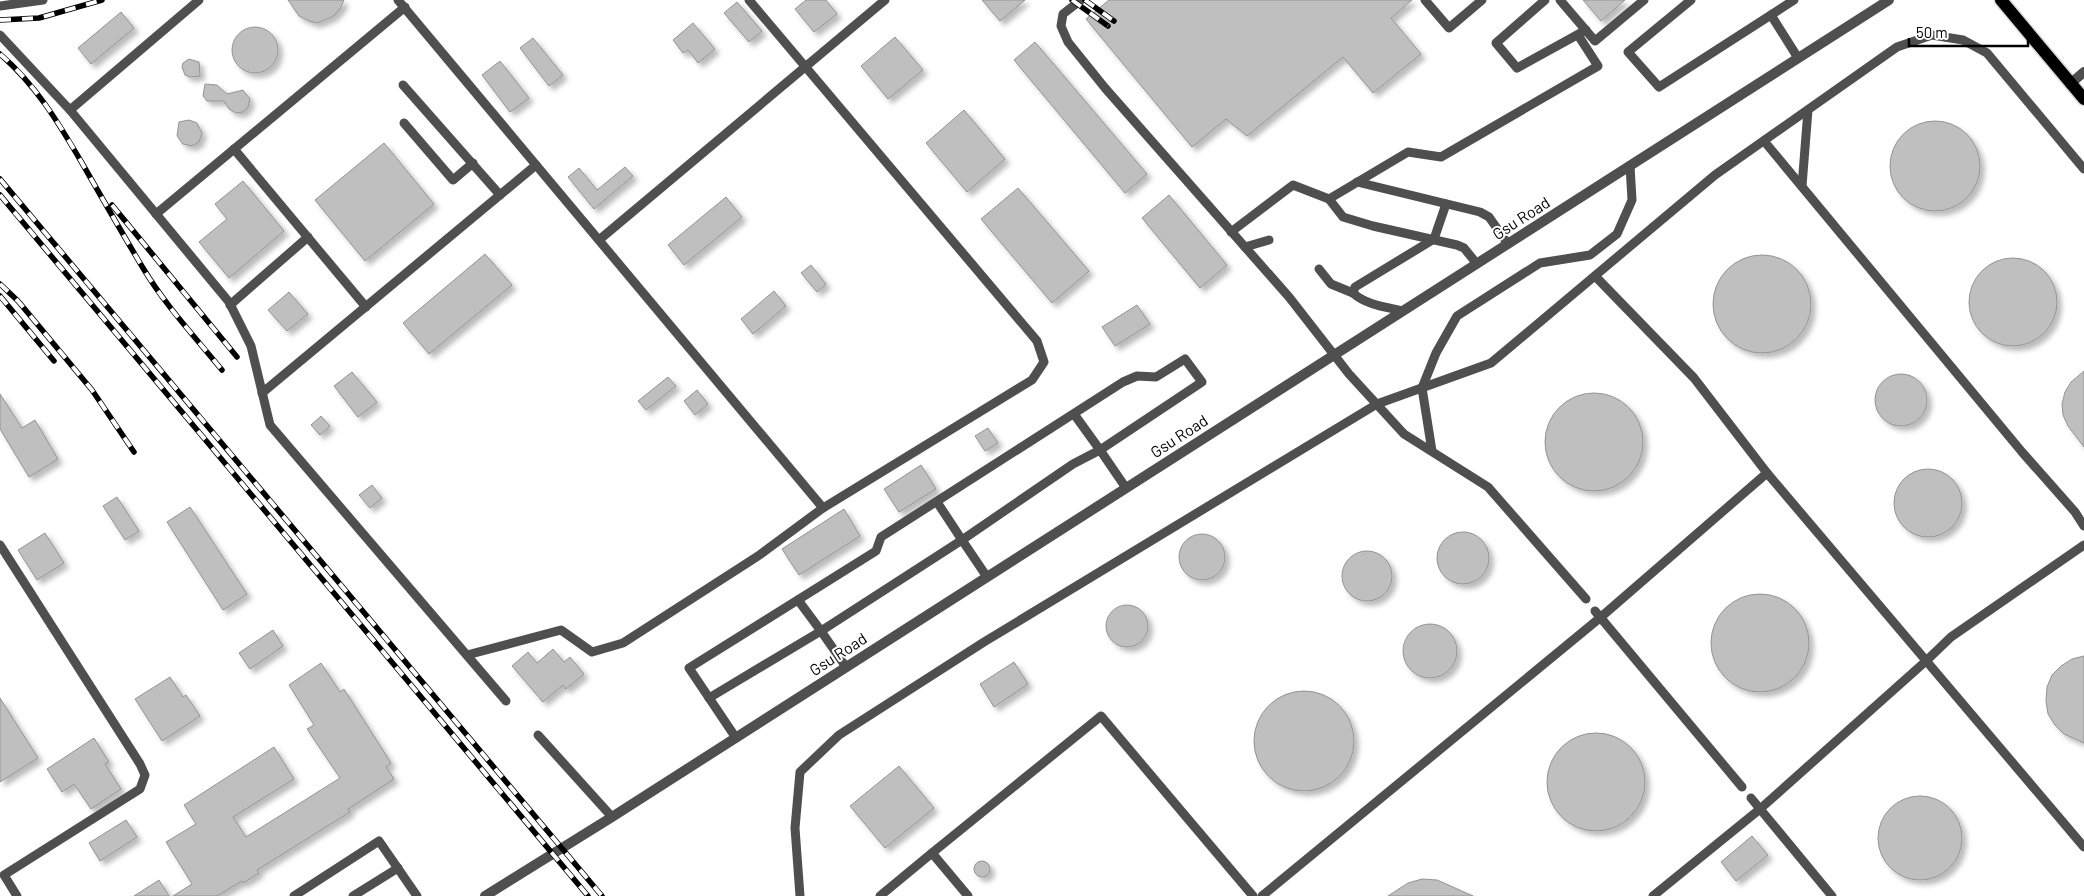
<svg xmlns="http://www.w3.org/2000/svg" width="2084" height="896" viewBox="0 0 2084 896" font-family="Barlow,sans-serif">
<defs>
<filter id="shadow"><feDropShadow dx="4.5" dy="4.5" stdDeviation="2.5" flood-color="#0004"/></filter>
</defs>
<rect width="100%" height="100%" fill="#fff"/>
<g fill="#bfbfbf" stroke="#939393" filter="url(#shadow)">
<polygon points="288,0 344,0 340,9 332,17 317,23 309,21 299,16"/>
<polygon points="806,0 826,0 837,14 814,32 795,9"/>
<polygon points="982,0 1025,0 1000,21"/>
<polygon points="1109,0 1412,0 1391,18 1421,54 1373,93 1343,57 1247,136 1226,119 1192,147 1086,19"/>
<polygon points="1583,0 1625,0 1601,21"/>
<polygon points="737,2 762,31 749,42 724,13"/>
<polygon points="121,12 134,28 91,64 78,48"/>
<polygon points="693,23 715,49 698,63 688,50 683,53 673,40"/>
<circle cx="255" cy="50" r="23"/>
<polygon points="895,37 923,70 888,99 861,66"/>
<polygon points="533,38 563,75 549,86 520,48"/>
<polygon points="1035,42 1147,174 1125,193 1014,60"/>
<polygon points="189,59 199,62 200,76 190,77 185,75 182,67 183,63"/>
<polygon points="500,61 529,98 510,112 482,75"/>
<polygon points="205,84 217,85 227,94 243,90 250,99 248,107 243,112 236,113 229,109 224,101 207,101 203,96"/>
<polygon points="964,110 1005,159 967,192 926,143"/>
<polygon points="189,120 197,123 202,133 199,142 192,146 183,144 177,136 179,122"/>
<circle cx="1935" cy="166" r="45"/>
<polygon points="384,143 434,204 365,261 315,200"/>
<polygon points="625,167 633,176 594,209 568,177 579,168 597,190"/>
<polygon points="243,181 284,231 229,278 199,242 227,219 215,204"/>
<polygon points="1018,188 1089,271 1052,303 981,219"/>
<polygon points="1169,195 1227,265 1200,288 1142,218"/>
<polygon points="726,197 742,217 684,265 668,245"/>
<polygon points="485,254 512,285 429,354 403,323"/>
<circle cx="1762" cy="304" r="49"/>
<circle cx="2013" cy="302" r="44"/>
<polygon points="811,265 826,284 817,292 801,273"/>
<polygon points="774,291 786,306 753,334 741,319"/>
<polygon points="289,292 308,314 287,331 268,310"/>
<polygon points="1137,305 1150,324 1115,346 1102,327"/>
<polygon points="2084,371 2084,447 2068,426 2063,415 2062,404 2065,392 2071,382"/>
<polygon points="352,372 377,402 358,417 334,386"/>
<circle cx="1901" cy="400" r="26"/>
<polygon points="668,377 676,386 646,410 638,401"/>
<polygon points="697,390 708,404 695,415 684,401"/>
<circle cx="1594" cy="442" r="49"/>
<polygon points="0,394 22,428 35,420 58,459 29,477 0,429"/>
<polygon points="321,416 330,426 320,435 311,425"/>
<polygon points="988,428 998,443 985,451 975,436"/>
<polygon points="921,465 936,489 899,512 884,489"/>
<circle cx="1928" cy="503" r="34"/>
<polygon points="372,485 382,498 370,508 359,495"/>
<polygon points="117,497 139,531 125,540 103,506"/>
<polygon points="190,507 247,594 223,610 167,522"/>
<polygon points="844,509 860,536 799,575 782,549"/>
<circle cx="1463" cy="558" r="26"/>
<polygon points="45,533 64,563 37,580 18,550"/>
<circle cx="1202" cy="557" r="23"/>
<circle cx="1367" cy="576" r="25"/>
<circle cx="1760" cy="643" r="49"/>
<circle cx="1127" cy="626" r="21"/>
<circle cx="1430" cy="651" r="27"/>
<polygon points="273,630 283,646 250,669 239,653"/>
<polygon points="553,649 564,662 570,657 584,674 566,689 563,685 543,702 512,666 528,652 537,663"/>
<polygon points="2084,656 2084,743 2064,734 2055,725 2048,714 2046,701 2047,687 2052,675 2061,666 2072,659"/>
<polygon points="1014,662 1028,684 994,707 980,684"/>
<polygon points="321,663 340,692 344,689 391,763 386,767 394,779 348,809 350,812 257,870 259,873 243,883 242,881 217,896 173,896 192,884 166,842 196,824 184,805 274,747 294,779 233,817 246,837 340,778 307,729 314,725 289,685"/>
<polygon points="170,677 183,697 186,695 200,716 162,741 135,699"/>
<circle cx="1304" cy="741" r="50"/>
<polygon points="0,698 38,758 0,782"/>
<circle cx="1596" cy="782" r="49"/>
<polygon points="94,738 109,762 105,764 121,789 91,809 74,784 62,792 47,769"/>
<polygon points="899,766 934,808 885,848 850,806"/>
<circle cx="1920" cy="838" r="42"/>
<polygon points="126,820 137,837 100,861 89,843"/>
<polygon points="1752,836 1768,855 1736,881 1721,862"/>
<circle cx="982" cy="869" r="8"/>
<polygon points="1422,879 1437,880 1473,896 1388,896 1408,883"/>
<polygon points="159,880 169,896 134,896"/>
</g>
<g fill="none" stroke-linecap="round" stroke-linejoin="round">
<g stroke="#dbdbdb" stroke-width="15">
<polyline id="primary" points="2001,0 2084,99"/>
</g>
<g stroke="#4f4f4f" stroke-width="9">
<polyline points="199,0 70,110 229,302 251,346 270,425 506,701"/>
<polyline points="398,0 823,508"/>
<polyline points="1081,0 1063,14 1061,26 1068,42 1105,88 1289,297 1349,374 1404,434 1488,487 1586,599"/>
<polyline points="1425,0 1449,28 1482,0"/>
<polyline points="1545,0 1496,43 1517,68 1586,30"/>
<polyline points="1560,0 1595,41 1644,0"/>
<polyline points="1691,0 1628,52 1659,87 1794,0"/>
<polyline points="0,6 43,0"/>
<polyline points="1771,15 1798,58"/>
<polyline points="0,35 70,110"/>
<polyline points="403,85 500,195"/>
<polyline points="404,123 453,180 473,163"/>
<polyline points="1764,141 2022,452 2075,512 2084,526"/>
<polyline points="234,149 366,307"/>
<polyline points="1357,182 1480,212 1489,217 1508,244"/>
<polyline points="1802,186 1808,110"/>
<polyline points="1329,199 1343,217 1373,226 1457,245 1464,248 1477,264"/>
<polyline points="156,214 405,7"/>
<polyline points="1231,232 1293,185 1329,199 1408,152 1441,157 1598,66 1578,35"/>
<polyline points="599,240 885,0"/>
<polyline points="1245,247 1269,240"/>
<polyline points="1319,269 1331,284 1353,293"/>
<polyline points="1595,276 1694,378 1767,473 2084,847"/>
<polyline points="230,305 308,237"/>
<path d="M 1403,311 C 1386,307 1366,305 1353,293 L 1355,287 L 1434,239 L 1446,204"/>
<polyline points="262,393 536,165"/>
<polyline points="1432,451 1422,388 1436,353 1457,316 1540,263 1590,255 1617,234 1632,200 1630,166"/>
<polyline points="937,502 962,540 1073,464 1100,450 1074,414"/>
<polyline points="0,545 140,764 145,775 140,789 4,875 17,896"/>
<polyline points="798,600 821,631 962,540 987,577"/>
<polyline points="1595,611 1742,787"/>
<polyline points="467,655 561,630 592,652 623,643 758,556 823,508 1032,380 1044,362 1037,341 749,0"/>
<polyline points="709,698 821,631 846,667"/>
<polyline points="538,735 612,817"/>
<polyline points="736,738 689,668 876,551 881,537 1123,382 1137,376 1156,377 1185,359 1202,382 1100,450 1126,488"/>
<polyline points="1751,798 1832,896"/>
<polyline points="932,853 1101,716 1253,896"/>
<polyline points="294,896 379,841 417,896"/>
<polyline points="353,896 398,868"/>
<polyline points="800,896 795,828 800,772 839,735 984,642 1377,404 1491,363 1715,175 1897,47 1932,35 1963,40 1987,53 2084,169"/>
<polyline points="880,896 932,853 968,896"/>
<polyline points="1262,896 1601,617 1767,473"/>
<polyline points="1653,896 1760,809 1926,661 1951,637 2084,545"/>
</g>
<g stroke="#4f4f4f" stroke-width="10">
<polyline points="2070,84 2084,72"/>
<polyline points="485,896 612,817 1889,0"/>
</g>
<use href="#primary" stroke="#000" stroke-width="12"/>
<g stroke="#000" stroke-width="5.5">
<g id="rail">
<polyline points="1072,0 1108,26"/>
<polyline points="1085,0 1114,21"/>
<polyline points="0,20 39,18 102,0"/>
<path d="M 0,54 C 36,85 58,122 82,163 C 102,198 122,233 143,268 C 165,305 195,337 222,370"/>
<polyline points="0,179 602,896"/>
<polyline points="0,195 588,896"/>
<polyline points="112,205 237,357"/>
<polyline points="0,284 18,301 92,390 134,452"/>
<polyline points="0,296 54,361"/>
</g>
</g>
<use href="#rail" stroke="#fff" stroke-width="4" stroke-dasharray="11" stroke-linecap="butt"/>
</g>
<g text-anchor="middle" stroke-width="4" stroke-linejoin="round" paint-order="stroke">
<g font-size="16" fill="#000" stroke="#fff">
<text transform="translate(1521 218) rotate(-33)" y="6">Gsu Road</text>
<text transform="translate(1179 436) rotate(-33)" y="6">Gsu Road</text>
<text transform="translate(838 654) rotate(-33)" y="6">Gsu Road</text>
</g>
</g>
<path d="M1909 38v8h119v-8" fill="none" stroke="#000000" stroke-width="2.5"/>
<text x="1916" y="38" font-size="15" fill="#000000" stroke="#ffffff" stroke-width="4" paint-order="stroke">50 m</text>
</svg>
